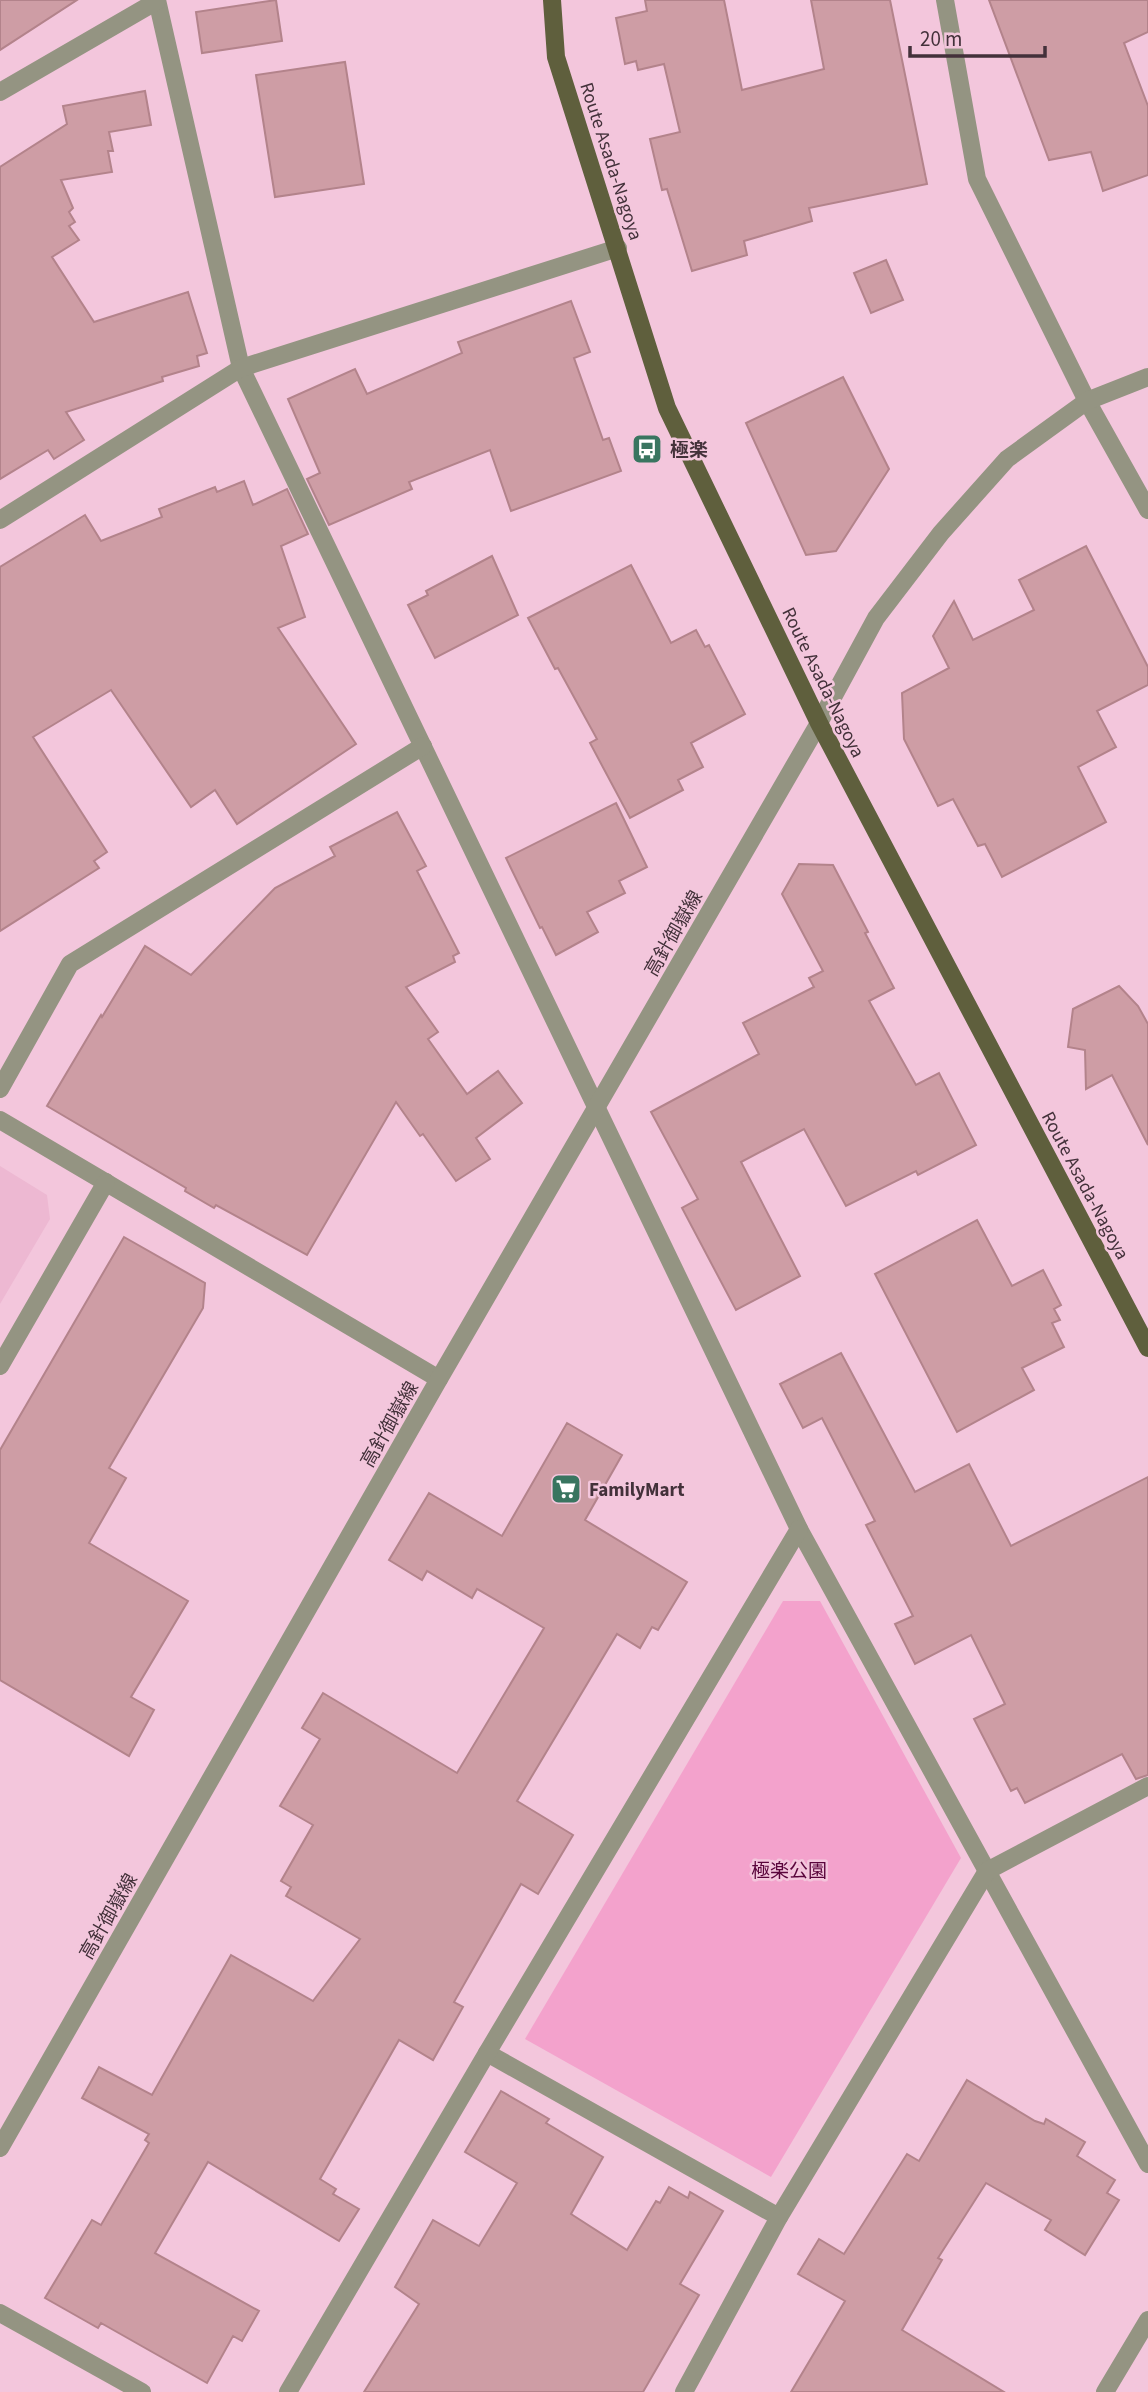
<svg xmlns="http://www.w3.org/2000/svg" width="1148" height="2392" viewBox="0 0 1148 2392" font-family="'Source Sans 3','Noto Sans JP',sans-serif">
<rect width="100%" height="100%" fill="#f3c6dc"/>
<polygon fill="#edb8d2" points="0,1166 47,1195 50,1219 0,1304"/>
<polygon fill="#f3a2cc" points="783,1601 820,1601 961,1858 771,2177 525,2039"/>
<g fill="#ce9da5" stroke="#b3838b" stroke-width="2">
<polygon points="0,0 77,0 0,50"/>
<polygon points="276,0 282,41 202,53 196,12"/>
<polygon points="645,0 724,0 742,90 824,69 811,0 890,0 927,184 809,208 812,221 744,241 747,255 692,271 667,189 662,190 650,139 680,132 664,64 638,70 636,61 625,64 616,18 647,11"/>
<polygon points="989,0 1148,0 1148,32 1124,43 1148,106 1148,175 1103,191 1091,152 1049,160"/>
<polygon points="345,62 364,184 275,197 256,75"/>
<polygon points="145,91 151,125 109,132 113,151 108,151 112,172 61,180 73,208 69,212 75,222 69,226 79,240 52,257 94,322 188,292 207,353 197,356 199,366 162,377 163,381 66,412 84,440 54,459 48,450 0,479 0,167 67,124 63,106"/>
<polygon points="886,260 903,300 871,313 854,273"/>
<polygon points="571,301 590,352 574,358 603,440 609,438 621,471 511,511 490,450 409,482 412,489 329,525 307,479 320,473 288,399 355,369 367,394 462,353 458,342"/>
<polygon points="843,377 889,469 836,551 806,555 746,423"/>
<polygon points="244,481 253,505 287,489 308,534 281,546 305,617 278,628 356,744 237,824 215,790 191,807 111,690 33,737 107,852 94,861 99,868 0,931 0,567 85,515 101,541 162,517 159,509 215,487 217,492"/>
<polygon points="1086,546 1148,667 1148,685 1097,711 1116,747 1078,767 1106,822 1002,877 985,844 978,846 953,799 938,806 904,739 902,693 949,668 933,636 954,601 973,640 1034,610 1019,580"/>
<polygon points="492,556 518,615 435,658 408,605 428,595 426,591"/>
<polygon points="631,565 671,643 696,630 705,647 709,645 745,714 691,743 703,767 678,780 683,790 630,818 590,743 597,739 558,668 555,669 528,618"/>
<polygon points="616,803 647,867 619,881 625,893 587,912 598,932 556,955 542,927 540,928 506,858"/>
<polygon points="397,812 426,866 417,871 459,953 453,956 455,962 406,987 438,1032 428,1039 467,1094 498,1071 522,1103 476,1138 490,1159 456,1181 423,1134 420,1136 396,1102 307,1255 216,1205 214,1208 185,1191 186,1188 47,1106 101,1015 102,1017 145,946 191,975 275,888 335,856 330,847"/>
<polygon points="799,864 833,865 868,932 865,933 894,988 869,1001 916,1085 939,1073 976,1145 918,1175 916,1171 846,1206 804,1129 741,1162 800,1276 736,1310 682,1208 698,1199 651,1112 759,1054 743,1023 814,987 809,978 823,971 782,894"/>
<polygon points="1119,986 1138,1006 1148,1024 1148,1145 1112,1075 1086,1089 1085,1050 1068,1047 1073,1009"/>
<polygon points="977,1220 1012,1286 1043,1270 1061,1305 1054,1309 1060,1320 1052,1323 1064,1347 1022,1368 1034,1390 957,1432 875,1274"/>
<polygon points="124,1237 205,1283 203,1308 109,1468 126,1478 89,1543 188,1601 131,1697 154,1710 129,1756 0,1680 0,1450"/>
<polygon points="841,1353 915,1492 969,1464 1011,1546 1148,1477 1148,1775 1136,1779 1122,1754 1025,1803 1017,1788 1011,1791 974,1719 1005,1704 971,1635 915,1664 895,1624 913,1616 866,1525 875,1521 822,1418 803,1428 780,1384"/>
<polygon points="567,1423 622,1455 585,1520 687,1582 658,1630 652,1627 640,1648 617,1634 517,1801 573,1835 538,1894 521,1884 454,2002 463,2007 433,2060 399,2040 320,2179 336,2189 333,2194 359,2209 339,2241 208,2162 155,2253 259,2311 242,2341 233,2336 207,2383 101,2323 98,2328 45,2298 92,2220 101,2225 149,2143 145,2140 149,2134 82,2098 99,2067 152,2095 231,1955 313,2001 360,1939 286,1896 291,1887 281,1881 313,1825 280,1806 320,1739 302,1728 323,1693 457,1773 544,1628 477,1589 472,1598 427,1571 422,1580 389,1560 429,1493 502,1536"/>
<polygon points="967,2080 1035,2121 1044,2124 1046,2119 1085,2142 1077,2156 1115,2180 1107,2193 1119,2200 1085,2255 1045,2230 1051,2220 986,2183 938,2258 942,2260 902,2330 1004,2392 791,2392 845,2301 798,2274 819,2239 844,2254 907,2154 919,2161"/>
<polygon points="501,2091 549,2119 546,2123 603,2157 571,2214 627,2250 656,2201 660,2203 669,2187 688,2198 690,2192 723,2211 680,2284 699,2295 643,2392 364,2392 419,2304 395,2287 433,2220 479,2246 517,2183 465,2152"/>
</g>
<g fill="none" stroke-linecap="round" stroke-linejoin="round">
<g stroke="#949482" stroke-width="18">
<polyline points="157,0 241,368 799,1529 1148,2164"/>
<polyline points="945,0 977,179 1087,401 1148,510"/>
<polyline points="0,92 157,1"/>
<polyline points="0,520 241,368 618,248"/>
<polyline points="0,1089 70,964 423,746"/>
<polyline points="0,1120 439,1379"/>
<polyline points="0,1366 106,1182"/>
<polyline points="487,2053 779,2217"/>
<polyline points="0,2148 439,1379 819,723 876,618 941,533 1007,459 1087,401 1148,377"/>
<polyline points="0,2313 142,2392"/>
<polyline points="288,2392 487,2053 799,1529"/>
<polyline points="684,2392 779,2217 987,1871 1148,1786"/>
<polyline points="1105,2392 1148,2320"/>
</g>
<polyline stroke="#5f5f3d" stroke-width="18" points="552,0 556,57 667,408 819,723 1148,1348"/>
</g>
<defs>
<g id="bus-square" transform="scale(1.575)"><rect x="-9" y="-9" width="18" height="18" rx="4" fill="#397560" stroke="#f3c6dc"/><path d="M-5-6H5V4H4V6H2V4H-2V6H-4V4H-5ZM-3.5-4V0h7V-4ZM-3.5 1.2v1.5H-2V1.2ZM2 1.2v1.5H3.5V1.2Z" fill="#fff"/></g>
<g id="supermarket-square" transform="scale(1.575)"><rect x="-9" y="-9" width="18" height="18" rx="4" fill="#397560" stroke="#f3c6dc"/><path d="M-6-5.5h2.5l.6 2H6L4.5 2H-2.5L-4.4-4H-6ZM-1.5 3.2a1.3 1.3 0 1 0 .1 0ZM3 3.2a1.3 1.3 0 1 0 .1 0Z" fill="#fff"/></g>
</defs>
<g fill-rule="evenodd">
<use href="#bus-square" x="647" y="449"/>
<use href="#supermarket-square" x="566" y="1489"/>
</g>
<g text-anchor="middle" stroke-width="5" stroke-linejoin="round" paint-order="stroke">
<g font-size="19" fill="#43313a" stroke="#f3c6dc">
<text transform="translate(612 161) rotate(72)" y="7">Route Asada-Nagoya</text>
<text transform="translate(824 682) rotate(64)" y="7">Route Asada-Nagoya</text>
<text transform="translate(673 933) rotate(-60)" y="7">高針御嶽線</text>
<text transform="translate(1086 1185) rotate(62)" y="7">Route Asada-Nagoya</text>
<text transform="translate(389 1424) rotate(-60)" y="7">高針御嶽線</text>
<text transform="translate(108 1916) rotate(-60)" y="7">高針御嶽線</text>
</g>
<g font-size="19" font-weight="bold" fill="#43313a" stroke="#f3c6dc" text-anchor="start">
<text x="670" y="456">極楽</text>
<text x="589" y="1496">FamilyMart</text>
</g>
<g font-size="19" fill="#5a053c" stroke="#f3c6dc">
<text x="789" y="1877">極楽公園</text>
</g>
</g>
<path d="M910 46v10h135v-10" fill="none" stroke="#43313a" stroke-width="3.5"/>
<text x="920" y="46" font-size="21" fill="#43313a" stroke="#f3c6dc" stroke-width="5" paint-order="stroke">20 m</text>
</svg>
